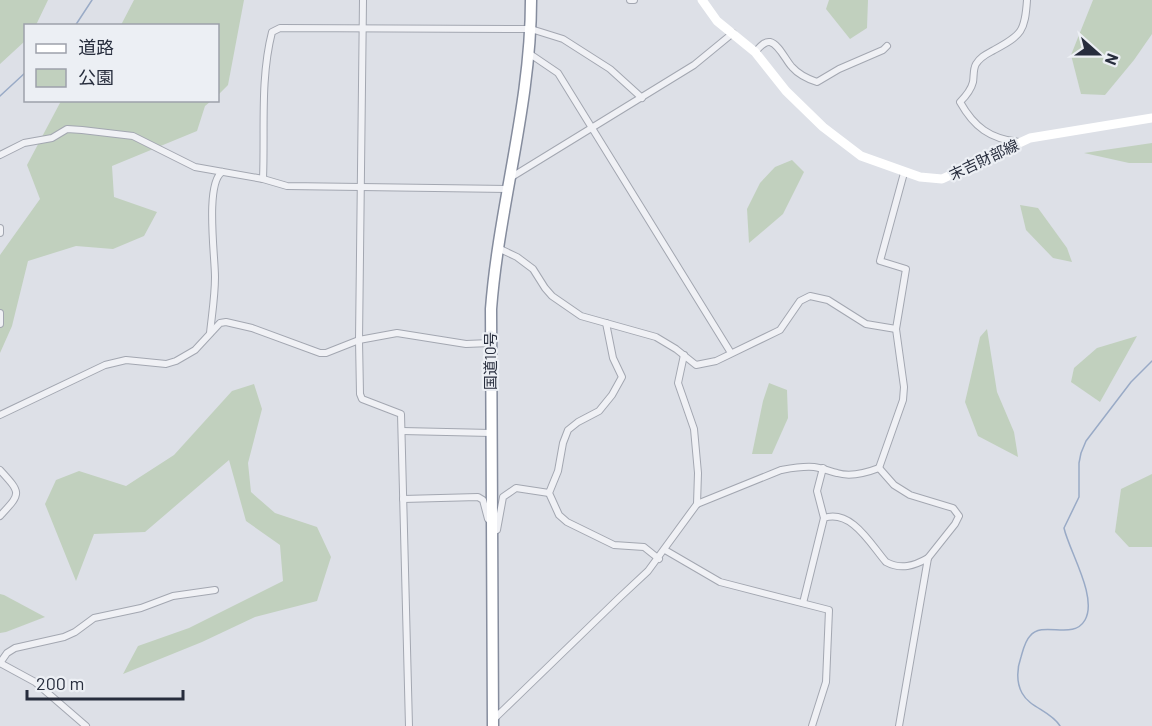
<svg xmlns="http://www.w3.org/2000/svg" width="1152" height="726" viewBox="0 0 1152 726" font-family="Barlow,'Noto Sans JP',sans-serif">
<rect width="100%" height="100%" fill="#dde0e7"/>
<g fill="#c1d0be">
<polygon points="0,0 48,0 36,25 26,26 25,41 0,64"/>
<polygon points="134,0 244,0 228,85 218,95 218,26 121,25"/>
<polygon points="829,0 868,0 867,28 850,39 826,9"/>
<polygon points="1093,0 1152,0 1152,34 1134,60 1105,95 1081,94 1071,55"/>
<polygon points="61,101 211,101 205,106 197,131 112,166 114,197 157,212 144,236 113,249 76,246 28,261 12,326 0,353 0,255 40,199 27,165"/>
<polygon points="1152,143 1152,163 1129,163 1084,153"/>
<polygon points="792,160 804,172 783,214 749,243 747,209 760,183 775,167"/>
<polygon points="1020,205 1038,208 1067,248 1072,262 1053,258 1026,230"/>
<polygon points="987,329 997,392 1014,432 1018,457 978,436 965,402 980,337"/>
<polygon points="1137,336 1100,402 1071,382 1074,368 1097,348"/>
<polygon points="769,383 787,390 788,418 772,454 752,454 763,401"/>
<polygon points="254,384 262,409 248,463 251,492 275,513 317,527 331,557 317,601 255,617 202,642 123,674 138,646 189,628 283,581 280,545 246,521 229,460 145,532 94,534 76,581 45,504 56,480 79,471 126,486 174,455 232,391"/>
<polygon points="1152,474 1152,547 1129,547 1115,532 1121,489"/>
<polygon points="0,594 4,595 45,617 6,632 0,633"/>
</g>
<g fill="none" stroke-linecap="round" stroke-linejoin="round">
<g stroke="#99aac6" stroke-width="1.5">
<polyline points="75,26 92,0"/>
<polyline points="0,96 26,72"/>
<path d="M 1060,726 C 1051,711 1030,708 1022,693 C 1016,682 1017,668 1021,657 C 1023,650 1025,641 1030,636 C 1043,620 1073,641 1085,620 C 1098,597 1069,551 1064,528 L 1079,497 L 1079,463 L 1081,453 L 1086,441 L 1131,382 L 1152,361"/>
</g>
<g stroke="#a3a7b1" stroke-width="8">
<g id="minor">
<polyline points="363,0 359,340 360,394 362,399 401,414 409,726"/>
<polyline points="630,0 634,0"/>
<path d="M 755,52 C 759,48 764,41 770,42 C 779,44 786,61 792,67 C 799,75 808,79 817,82 L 839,69 L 883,50 L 887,46"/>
<polyline points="530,54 558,73 731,353"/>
<path d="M 1019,142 C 990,139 974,127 960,102 C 966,96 971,90 973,82 C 974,76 973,69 976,64 C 981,56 987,54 994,50 C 1022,35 1025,31 1027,0"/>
<polyline points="0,155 24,143 52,138 67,129 82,130 133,136 195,167 263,179 287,186 508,189"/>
<polyline points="510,178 694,65 733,33"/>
<path d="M 263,179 C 265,130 260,79 272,32 L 280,28 L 531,29 L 563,39 L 610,69 L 642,98"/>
<polyline points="0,228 0,233"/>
<polyline points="498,248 517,257 533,269 545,288 552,296 581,316 656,337 676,349 696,365 716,361 780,330 800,301 810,296 828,300 866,324 896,329"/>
<polyline points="0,313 0,324"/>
<polyline points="606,323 613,358 622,377 612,395 599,411 578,422 568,430 563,443 558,471 549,493 559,515 567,522 614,545 644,547 659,559"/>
<path d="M 210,333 C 212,314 215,296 215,277 C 215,256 205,184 222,172"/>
<polyline points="684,355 678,383 694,429 698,473 697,504"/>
<polyline points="0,415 105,365 126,360 166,364 176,361 195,350 220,323 226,322 252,328 320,353 326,353 359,340 397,333 466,344 490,343"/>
<polyline points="402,431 491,433"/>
<polyline points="823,468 817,491 824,518"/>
<polyline points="879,468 903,400 904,387 896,329 906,269 880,261 904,173"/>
<polyline points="879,468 894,485 910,495 953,508 959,516 955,524 928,558 899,726"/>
<path d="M 0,470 C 22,494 21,493 0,516"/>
<polyline points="403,499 478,497 483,500 488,519 491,522"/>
<polyline points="492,532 497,530 503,497 516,488 549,493"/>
<polyline points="665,550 720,582 829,610 826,682 812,726"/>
<path d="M 803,603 L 824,518 C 852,509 871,545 886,562 C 901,570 914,566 928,558"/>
<polyline points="0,663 7,653 15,648 64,637 75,632 94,618 141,608 173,596 215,590"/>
<polyline points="0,663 35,682 86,726"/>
<path d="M 493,720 L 618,599 L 648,571 L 697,504 L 781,470 C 792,468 802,466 814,467 C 822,468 829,471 837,473 C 850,477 866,473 879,468"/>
</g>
</g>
<g stroke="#858c9d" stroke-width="13">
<path id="trunk" d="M 493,726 L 491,309 C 499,205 531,105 531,0"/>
</g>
<use href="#minor" stroke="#f0f1f5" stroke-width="6"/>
<polyline stroke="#fff" stroke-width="9" points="702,0 717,21 755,52 786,91 823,127 861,156 920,177 942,179 1030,138 1152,118"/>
<use href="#trunk" stroke="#fff" stroke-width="10"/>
</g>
<g text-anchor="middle" stroke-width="4.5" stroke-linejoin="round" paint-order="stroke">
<g font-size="15" fill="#272d3d" stroke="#eceff4">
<text transform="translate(984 160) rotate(-25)" y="5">末吉財部線</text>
<text transform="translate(491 361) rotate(-90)" y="5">国道10号</text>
</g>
</g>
<rect x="24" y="24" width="195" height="78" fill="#eceff4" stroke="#9da1ab" stroke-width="1.5"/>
<rect x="36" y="44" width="30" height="9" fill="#ffffff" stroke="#9da1ab" stroke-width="1.5"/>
<text x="78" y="54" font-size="18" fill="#272d3d">道路</text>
<rect x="36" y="69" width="30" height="18" fill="#c1d0be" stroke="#9da1ab" stroke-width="1.5"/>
<text x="78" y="84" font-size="18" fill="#272d3d">公園</text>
<g transform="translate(1098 54) rotate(111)" stroke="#eceff4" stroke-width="4.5" paint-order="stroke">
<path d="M0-4.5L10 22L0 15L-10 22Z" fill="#272d3d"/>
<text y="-9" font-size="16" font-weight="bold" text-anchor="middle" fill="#272d3d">N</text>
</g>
<path d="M27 690v9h156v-9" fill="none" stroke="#272d3d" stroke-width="3"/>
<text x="36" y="690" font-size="18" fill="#272d3d" stroke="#eceff4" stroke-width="4.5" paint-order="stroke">200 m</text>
</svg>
